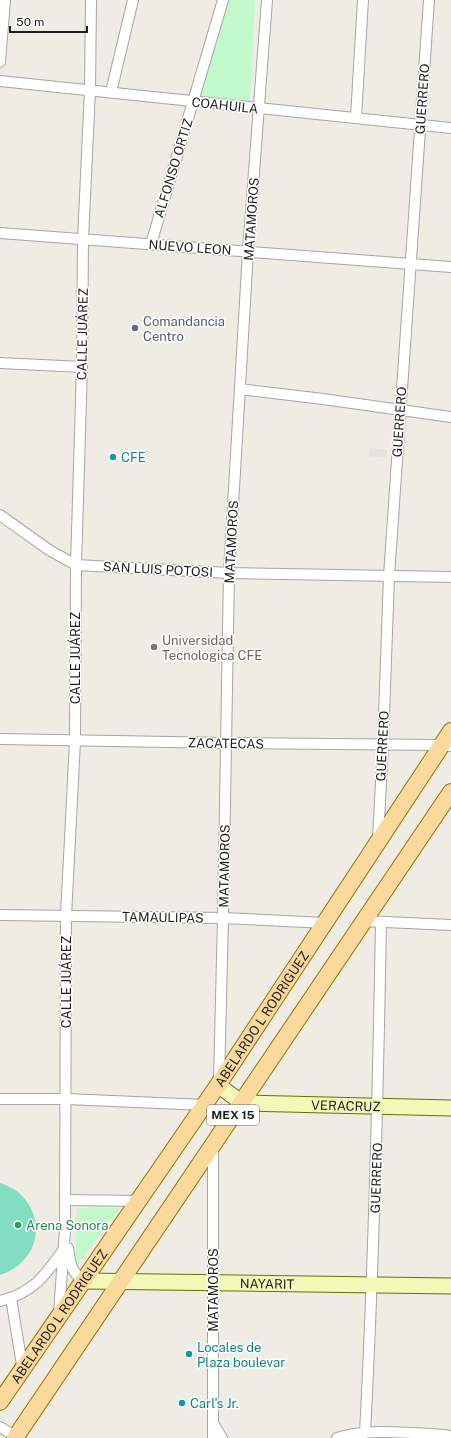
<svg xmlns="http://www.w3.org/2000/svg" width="451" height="1438" viewBox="0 0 451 1438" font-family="'Public Sans',sans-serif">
<rect width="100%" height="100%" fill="#efece4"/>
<g fill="#c1f9ca">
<polygon points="229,0 255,0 250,101 199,96"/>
<polygon points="77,1208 120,1208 75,1268"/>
</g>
<path fill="#82dec1" d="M 0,1183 C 9,1186 17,1190 23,1197 C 48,1225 35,1264 0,1275 Z"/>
<polygon fill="#e2e2e2" points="369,448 387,450 387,458 368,456"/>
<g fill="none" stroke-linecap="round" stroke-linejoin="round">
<g stroke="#a5a5a5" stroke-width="12">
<g id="street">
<polyline points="0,62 5,0"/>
<polyline points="0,81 451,128"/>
<polyline points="111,92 133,0"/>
<polyline points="356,117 363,0"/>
<polyline points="0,233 451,267"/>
<polyline points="151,244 223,0"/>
<polyline points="0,363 82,367"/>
<polyline points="240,389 323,399 451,417"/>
<polyline points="0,515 49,550 76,565 229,573 451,577"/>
<polyline points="0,739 226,743 441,745 451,746"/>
<polyline points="378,840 383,744 389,576 429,0"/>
<polyline points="0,915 223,918 325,923"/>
<polyline points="364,921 451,925"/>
<polyline points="219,1081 223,918 229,573 248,251 267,0"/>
<polyline points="0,1099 66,1099 205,1105 228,1121"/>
<polyline points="65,1200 139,1201"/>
<path d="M 68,1248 C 70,1263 71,1271 83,1281"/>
<polyline points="11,1298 23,1371"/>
<path d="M 0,1301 C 33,1293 45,1276 64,1249"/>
<polyline points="59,1313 65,1230 66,916 75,741 76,565 82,367 83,239 90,90 91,0"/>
<polyline points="213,1423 222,1438"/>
<polyline points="0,1427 18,1438"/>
<path d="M 365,1433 C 374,1263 378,1093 381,922"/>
<polyline points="213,1438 213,1148"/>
<path d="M 337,1438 C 361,1430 389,1432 414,1433 C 426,1434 439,1434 451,1436"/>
</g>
</g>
<g stroke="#617505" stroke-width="17">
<g id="secondary">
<path id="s1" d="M 218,1085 L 242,1103 L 451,1108"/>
<path id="s2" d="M 83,1281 L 451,1286"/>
</g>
</g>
<g stroke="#987001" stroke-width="18">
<g id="primary">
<path id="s3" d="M 0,1402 L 218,1085 L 451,731"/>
<polyline points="15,1438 451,792"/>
</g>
</g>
<use href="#street" stroke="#fff" stroke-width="10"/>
<use href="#secondary" stroke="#f1f9b8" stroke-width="15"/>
<use href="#primary" stroke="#fbd99d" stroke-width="16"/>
</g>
<circle fill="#5c6f8a" stroke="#fff" stroke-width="1.5" cx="135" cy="328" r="4"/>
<g fill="#0f9aa8" stroke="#fff" stroke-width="1.5">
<circle cx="113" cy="457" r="4"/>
<circle cx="189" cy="1354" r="4"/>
<circle cx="182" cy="1403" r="4"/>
</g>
<circle fill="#8d6e63" stroke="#fff" stroke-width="1.5" cx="154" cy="647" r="4"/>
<circle fill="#2e9e5b" stroke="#fff" stroke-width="1.5" cx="18" cy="1225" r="4"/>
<g text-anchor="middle" stroke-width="3" stroke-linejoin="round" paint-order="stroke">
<rect fill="#fff" stroke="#626262" stroke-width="1" x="207" y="1105" width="52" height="20" rx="3"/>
<g font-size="12" font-weight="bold" fill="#1e1e1e">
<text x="233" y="1119">MEX 15</text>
</g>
<g font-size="13" fill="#1e1e1e" stroke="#fff">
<text transform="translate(422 99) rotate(-86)" y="5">GUERRERO</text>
<text transform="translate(225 105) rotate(6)" y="5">COAHUILA</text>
<text transform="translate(173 168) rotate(-73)" y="5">ALFONSO ORTIZ</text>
<text transform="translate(251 219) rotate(-86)" y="5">MATAMOROS</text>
<text transform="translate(190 247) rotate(4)" y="5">NUEVO LEON</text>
<text transform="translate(82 334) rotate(-89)" y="5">CALLE JUÁREZ</text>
<text transform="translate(399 422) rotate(-86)" y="5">GUERRERO</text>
<text transform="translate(231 542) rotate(-87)" y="5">MATAMOROS</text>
<text transform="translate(158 569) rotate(3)" y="5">SAN LUIS POTOSI</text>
<text transform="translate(75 658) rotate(-90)" y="5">CALLE JUÁREZ</text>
<text transform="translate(226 743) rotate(1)" y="5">ZACATECAS</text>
<text transform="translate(382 746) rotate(-87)" y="5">GUERRERO</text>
<text transform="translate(224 866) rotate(-89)" y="5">MATAMOROS</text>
<text transform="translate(163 917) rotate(1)" y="5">TAMAULIPAS</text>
<text transform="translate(66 982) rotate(-90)" y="5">CALLE JUÁREZ</text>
<text dy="5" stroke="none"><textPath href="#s3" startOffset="464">ABELARDO L RODRIGUEZ</textPath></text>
<text dy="5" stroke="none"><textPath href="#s1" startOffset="134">VERACRUZ</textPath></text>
<text transform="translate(376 1178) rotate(-88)" y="5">GUERRERO</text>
<text dy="5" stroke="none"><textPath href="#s2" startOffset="184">NAYARIT</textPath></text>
<text transform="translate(213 1290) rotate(-90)" y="5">MATAMOROS</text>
<text dy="5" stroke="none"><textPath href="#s3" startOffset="104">ABELARDO L RODRIGUEZ</textPath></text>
</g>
<g font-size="13" fill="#4e5e75" stroke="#fff" text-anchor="start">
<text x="143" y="326">Comandancia<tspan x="143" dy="15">Centro</tspan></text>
</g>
<g font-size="13" fill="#0d838f" stroke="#fff" text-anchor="start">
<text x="121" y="462">CFE</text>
<text x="197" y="1352">Locales de<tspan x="197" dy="15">Plaza boulevar</tspan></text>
<text x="190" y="1408">Carl's Jr.</text>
</g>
<g font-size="13" fill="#785e54" stroke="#fff" text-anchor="start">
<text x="162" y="645">Universidad<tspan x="162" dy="15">Tecnologica CFE</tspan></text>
</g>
<g font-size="13" fill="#27864d" stroke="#fff" text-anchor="start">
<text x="26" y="1230">Arena Sonora</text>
</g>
</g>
<path d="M10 26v6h77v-6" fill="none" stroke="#1e1e1e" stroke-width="2"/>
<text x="16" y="26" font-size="12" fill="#1e1e1e" stroke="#ffffff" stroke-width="3" paint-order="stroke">50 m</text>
</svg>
